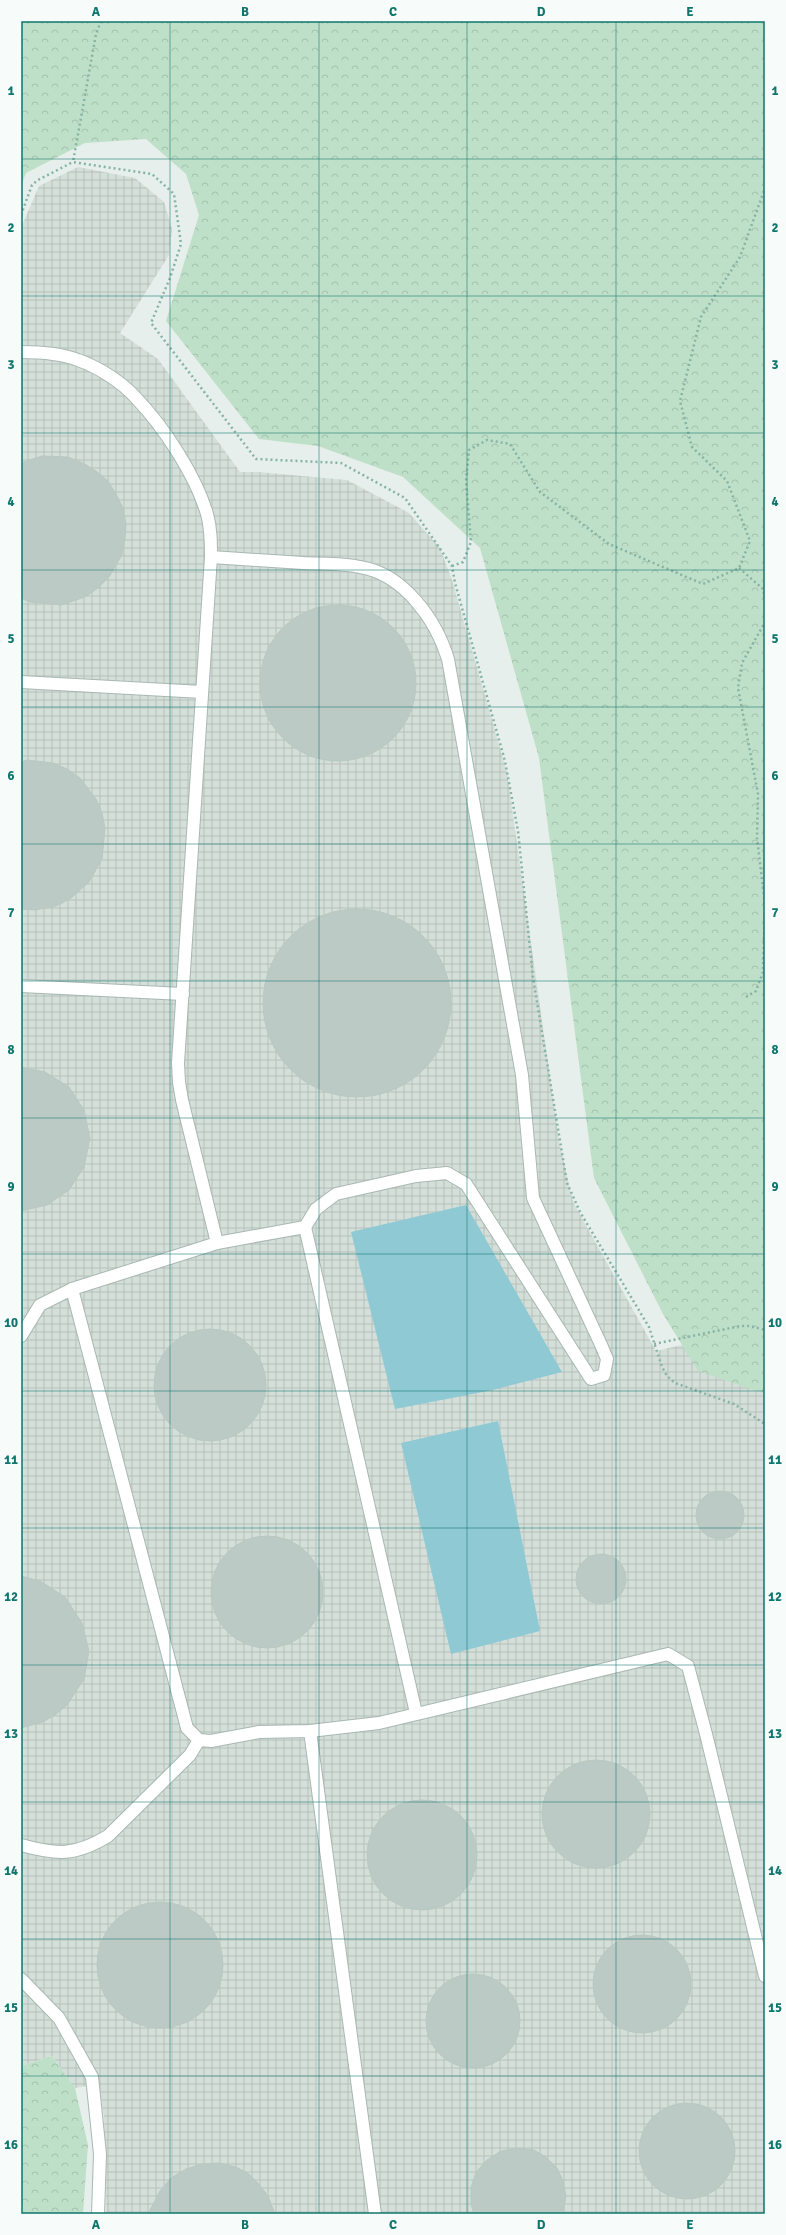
<svg xmlns="http://www.w3.org/2000/svg" width="786" height="2235" viewBox="0 0 786 2235" font-family="Signika,sans-serif">
<defs>
<pattern id="industrial-grid" width="8" height="8" patternUnits="userSpaceOnUse"><rect width="8" height="8" fill="#d4dfda"/><path d="M0 4h8M4 0v8" fill="none" stroke="#b6c1bc"/></pattern>
<pattern id="forest-crowns" width="20" height="18" patternUnits="userSpaceOnUse"><rect width="20" height="18" fill="#bfe0c8"/><path d="M2 6a3 3 0 1 1 6 0M12 15a3 3 0 1 1 6 0" fill="none" stroke="#a4c1ad"/></pattern>
</defs>
<rect width="100%" height="100%" fill="#e6efeb"/>
<polygon fill="url(#industrial-grid)" points="78,167 135,178 164,202 172,229 169,255 120,333 158,359 240,472 258,472 347,480 409,513 440,548 452,580 507,773 559,1141 573,1202 656,1351 745,1330 765,1337 765,2214 106,2214 104,2117 99,2084 75,2088 52,2056 21,2066 21,228 39,186"/>
<g fill="url(#forest-crowns)">
<polygon points="21,21 765,21 765,1394 698,1371 663,1314 594,1178 539,758 480,548 403,477 318,446 259,439 166,321 199,215 186,174 146,139 85,143 26,173 21,186"/>
<polygon points="52,2056 75,2088 88,2145 83,2214 21,2214 21,2066"/>
</g>
<g fill="#8ec9d4">
<polygon points="466,1205 562,1372 493,1390 395,1409 351,1232"/>
<polygon points="498,1421 540,1631 451,1654 401,1443"/>
</g>
<g fill="#bbcac4" stroke="#b8c9c2">
<polygon points="42,456 68,457 83,463 96,471 108,481 116,494 123,508 126,524 125,539 122,555 109,577 98,588 85,597 61,605 30,602 21,598 21,463"/>
<circle cx="338" cy="683" r="78"/>
<polygon points="27,760 53,763 67,769 80,778 96,799 102,813 105,828 102,859 89,882 70,899 56,906 35,910 21,909 21,762"/>
<circle cx="357" cy="1003" r="94"/>
<polygon points="21,1067 45,1072 69,1087 84,1110 90,1138 84,1167 69,1190 47,1205 21,1211"/>
<circle cx="210" cy="1385" r="56"/>
<circle cx="720" cy="1515" r="24"/>
<circle cx="267" cy="1592" r="56"/>
<circle cx="601" cy="1579" r="25"/>
<polygon points="21,1576 40,1581 65,1597 82,1623 89,1651 84,1679 67,1705 55,1715 43,1722 21,1728"/>
<circle cx="596" cy="1814" r="54"/>
<circle cx="422" cy="1855" r="55"/>
<circle cx="160" cy="1965" r="63"/>
<circle cx="642" cy="1984" r="49"/>
<circle cx="473" cy="2021" r="47"/>
<circle cx="687" cy="2151" r="48"/>
<polygon points="517,2148 534,2150 546,2157 557,2168 563,2181 566,2196 563,2214 474,2214 471,2204 471,2188 476,2172 487,2160 501,2151"/>
<polygon points="219,2163 236,2167 249,2174 259,2184 268,2196 275,2214 148,2214 160,2191 171,2178 186,2169 202,2164"/>
</g>
<g fill="none" stroke-linecap="round" stroke-linejoin="round">
<g stroke="#a8b8b2" stroke-width="14">
<g id="minor">
<path d="M 21,352 C 40,352 60,353 78,360 C 98,367 122,382 136,398 C 164,427 196,476 207,514 C 211,528 211,542 211,557 L 178,1063 L 179,1082 L 182,1100 L 217,1243"/>
<polyline points="21,682 202,692"/>
<polyline points="21,986 183,994"/>
<polyline points="305,1227 416,1713"/>
<polyline points="72,1289 187,1728 199,1740 211,1741 259,1732 310,1731 379,1723 668,1654 688,1666 706,1734 765,1976"/>
<path d="M 21,1336 L 40,1305 L 72,1289 L 217,1243 L 305,1227 L 316,1209 L 336,1194 L 416,1176 L 447,1173 L 466,1184 L 591,1379 L 604,1375 L 607,1359 L 602,1347 L 533,1198 L 522,1075 L 448,659 C 436,620 404,574 360,567 C 342,563 322,564 303,563 C 272,561 242,559 211,557"/>
<polyline points="310,1731 375,2214"/>
<path d="M 21,1845 C 57,1855 75,1856 108,1836 L 190,1755 L 199,1740"/>
<polyline points="21,1979 59,2018 92,2077 100,2154 98,2214"/>
</g>
</g>
<g stroke="#86b3a5" stroke-width="2.5" stroke-dasharray="2 3" stroke-linecap="butt">
<polyline points="101,21 96,34 73,162 152,174 174,194 181,244 170,278 151,323 256,459 341,463 405,498 452,566 455,583 505,761 518,831 533,978 567,1183 580,1212 649,1327 662,1367 667,1376 675,1383 734,1404 765,1424"/>
<polyline points="21,215 32,185 38,180 73,162"/>
<polyline points="452,566 463,562 471,542 466,481 469,450 487,440 510,444 540,492 609,544 703,584 739,568 750,541 727,481 692,447 680,401 701,317 740,257 765,188"/>
<polyline points="739,568 763,589 765,598"/>
<polyline points="746,997 756,991 763,972 765,905 757,838 758,794 738,688 742,663 765,622"/>
<polyline points="654,1344 740,1326 750,1326 765,1330"/>
</g>
<use href="#minor" stroke="#fff" stroke-width="12"/>
</g>
<path fill="none" stroke="#0f766e" stroke-width="1" stroke-opacity="0.55" d="M 170,21 L 170,2214M 319,21 L 319,2214M 467,21 L 467,2214M 616,21 L 616,2214M 21,159 L 765,159M 21,296 L 765,296M 21,433 L 765,433M 21,570 L 765,570M 21,707 L 765,707M 21,844 L 765,844M 21,981 L 765,981M 21,1118 L 765,1118M 21,1254 L 765,1254M 21,1391 L 765,1391M 21,1528 L 765,1528M 21,1665 L 765,1665M 21,1802 L 765,1802M 21,1939 L 765,1939M 21,2076 L 765,2076"/>
<rect width="786" height="2235" fill="none" stroke="#f7fbf9" stroke-width="44"/>
<rect x="22" y="22" width="742" height="2191" fill="none" stroke="#0f766e" stroke-width="1.5"/>
<g font-size="13" text-anchor="middle" font-weight="bold" fill="#0f766e">
<text x="96" y="16">A</text>
<text x="245" y="16">B</text>
<text x="393" y="16">C</text>
<text x="541" y="16">D</text>
<text x="690" y="16">E</text>
<text x="11" y="95">1</text>
<text x="775" y="95">1</text>
<text x="11" y="232">2</text>
<text x="775" y="232">2</text>
<text x="11" y="369">3</text>
<text x="775" y="369">3</text>
<text x="11" y="506">4</text>
<text x="775" y="506">4</text>
<text x="11" y="643">5</text>
<text x="775" y="643">5</text>
<text x="11" y="780">6</text>
<text x="775" y="780">6</text>
<text x="11" y="917">7</text>
<text x="775" y="917">7</text>
<text x="11" y="1054">8</text>
<text x="775" y="1054">8</text>
<text x="11" y="1191">9</text>
<text x="775" y="1191">9</text>
<text x="11" y="1327">10</text>
<text x="775" y="1327">10</text>
<text x="11" y="1464">11</text>
<text x="775" y="1464">11</text>
<text x="11" y="1601">12</text>
<text x="775" y="1601">12</text>
<text x="11" y="1738">13</text>
<text x="775" y="1738">13</text>
<text x="11" y="1875">14</text>
<text x="775" y="1875">14</text>
<text x="11" y="2012">15</text>
<text x="775" y="2012">15</text>
<text x="11" y="2149">16</text>
<text x="775" y="2149">16</text>
<text x="96" y="2229">A</text>
<text x="245" y="2229">B</text>
<text x="393" y="2229">C</text>
<text x="541" y="2229">D</text>
<text x="690" y="2229">E</text>
</g>
</svg>
